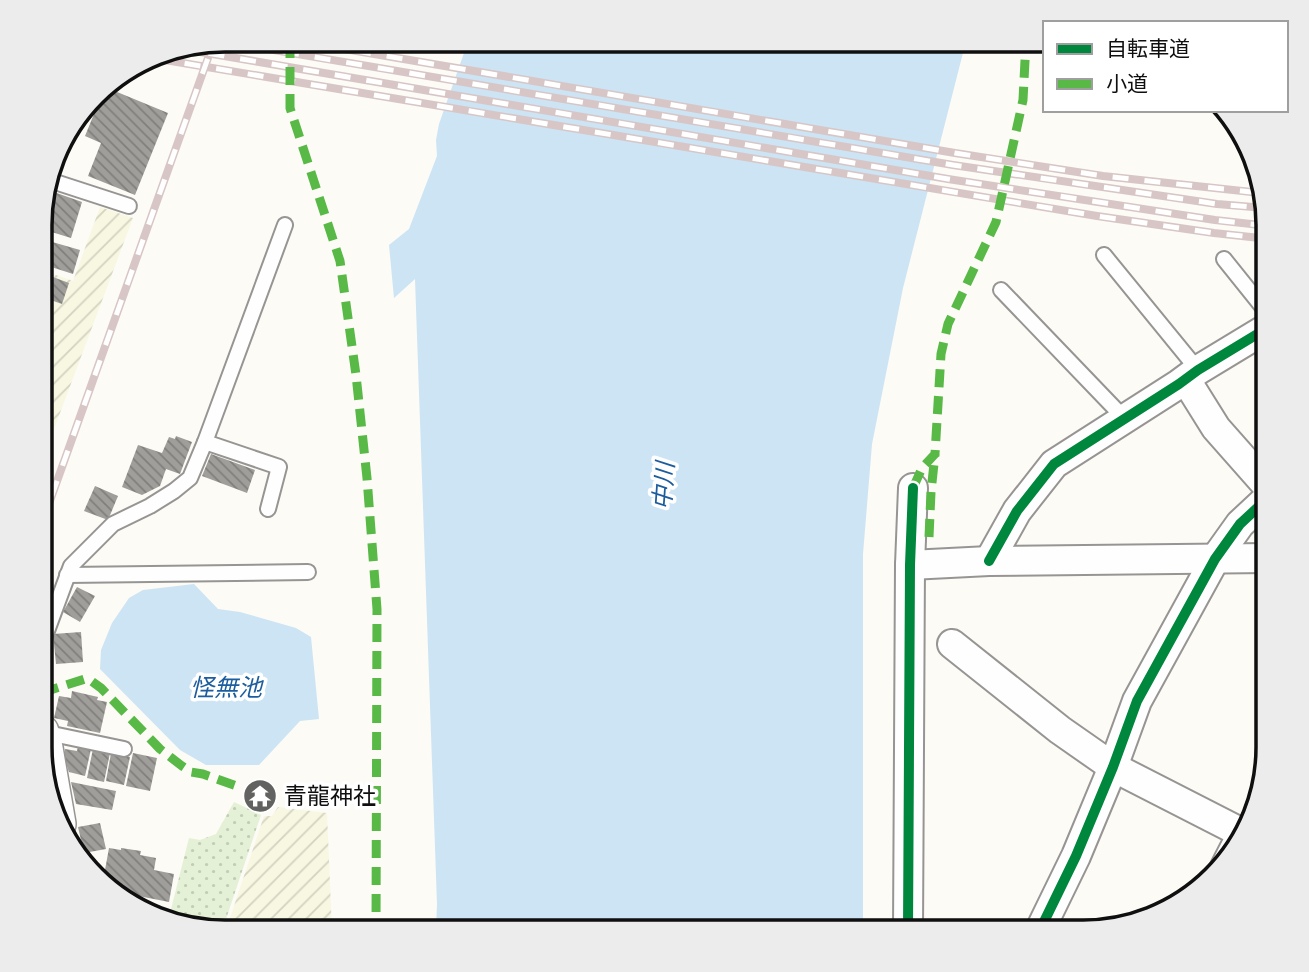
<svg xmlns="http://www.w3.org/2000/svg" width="1309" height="972" viewBox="0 0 1309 972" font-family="Spectral,'Noto Sans JP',serif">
<defs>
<pattern id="farmland-furrows" width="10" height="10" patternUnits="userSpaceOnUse" patternTransform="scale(1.75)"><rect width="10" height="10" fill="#f8f7e2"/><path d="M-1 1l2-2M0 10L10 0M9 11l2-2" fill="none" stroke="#d3d3c1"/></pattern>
<pattern id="grass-dots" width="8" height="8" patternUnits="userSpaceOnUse" patternTransform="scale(1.75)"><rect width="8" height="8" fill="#e4f1d6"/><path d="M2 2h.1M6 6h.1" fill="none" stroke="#c2cdb6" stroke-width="1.8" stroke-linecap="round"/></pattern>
<pattern id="building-back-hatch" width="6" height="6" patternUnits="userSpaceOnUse" patternTransform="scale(1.75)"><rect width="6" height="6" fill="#a09e9a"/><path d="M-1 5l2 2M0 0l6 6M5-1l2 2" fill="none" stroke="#817f7c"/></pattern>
</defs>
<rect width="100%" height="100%" fill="#fcfbf5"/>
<g fill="url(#farmland-furrows)">
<polygon points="100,207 133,218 48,445 41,443 42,270 73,281"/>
<polygon points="278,807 327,813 332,931 230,931 226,930 264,816 272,816"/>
</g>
<polygon fill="url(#grass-dots)" points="234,802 261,815 222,931 214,931 168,921 189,838 200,840 216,834"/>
<g fill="#cce4f4">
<polygon points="465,40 966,41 903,288 872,444 863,554 863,932 436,931 437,904 415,279 394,298 389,245 409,229 437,156 436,140 439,124 464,53"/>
<polygon points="194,584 218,609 240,612 296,628 311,637 319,719 300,721 259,765 206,765 180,750 100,669 101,650 112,623 129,598 143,590"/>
</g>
<g fill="url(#building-back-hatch)">
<polygon points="105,87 168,113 135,195 88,176 101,143 85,136"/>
<polygon points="51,191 82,202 71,238 42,229 42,220"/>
<polygon points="42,239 80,250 73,274 42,264"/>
<polygon points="42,273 69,283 62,304 42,297"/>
<polygon points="176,436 192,442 180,474 166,469 160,486 142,495 122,487 138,445 162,453 169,437 175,439"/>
<polygon points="211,454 255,470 247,493 202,476"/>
<polygon points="95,486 118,496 108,520 84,511"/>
<polygon points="77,587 95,596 80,622 63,612"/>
<polygon points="81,632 83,662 56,664 53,634"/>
<polygon points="72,691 98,697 97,700 107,702 100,733 67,726 68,721 54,718 59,696 71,698"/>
<polygon points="78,746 91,749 85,776 69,772 64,757 65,749 77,751"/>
<polygon points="93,749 110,753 104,782 87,778"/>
<polygon points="111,753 130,757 124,785 106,781"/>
<polygon points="133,753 157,758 150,791 126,786"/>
<polygon points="71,782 116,791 112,810 76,804"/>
<polygon points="258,787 268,793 261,805 251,799"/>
<polygon points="100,823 106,849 84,853 78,827"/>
<polygon points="109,848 121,850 121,848 141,851 140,855 156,858 154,870 174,874 169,902 113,891 104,886 89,867 105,870"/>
<polygon points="133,900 161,906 158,918 133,904"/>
</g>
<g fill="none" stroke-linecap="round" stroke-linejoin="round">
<g stroke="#969593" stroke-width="18">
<g id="service">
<polyline points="49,180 129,206"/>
<polyline points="1104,255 1198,370"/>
<polyline points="1224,259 1269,315"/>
<polyline points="1001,290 1124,418"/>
<polyline points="205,442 279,467 268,509"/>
<polyline points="67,575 308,572"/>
<polyline points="41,647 71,566 113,524 150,506 174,491 190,478 205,442 285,225"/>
<polyline points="43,732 124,749"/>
<polyline points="1212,877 1236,830"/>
</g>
</g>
<g stroke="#969593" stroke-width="32">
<g id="minor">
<polyline points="1186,380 1216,428 1269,488"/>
<polyline points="989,561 1017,511 1054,464 1179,384 1198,370 1269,327"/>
<polyline points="910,565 989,561 1268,558"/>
<polyline points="952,644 1060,730 1113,767 1244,834"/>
<polyline points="908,932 910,565 913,488"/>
<polyline points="1039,932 1076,856 1113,767 1137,701 1215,559 1240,524 1269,497"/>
</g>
</g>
<g stroke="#969593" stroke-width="38">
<polyline id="tertiary" points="41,732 45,748 58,824"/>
</g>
<use href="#service" stroke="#fffefe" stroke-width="14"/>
<use href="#minor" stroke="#fffefe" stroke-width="28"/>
<use href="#tertiary" stroke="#fffefe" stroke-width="35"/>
<g stroke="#d7c6c5" stroke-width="8">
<g id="rail">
<polyline points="292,40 955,153 1103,176 1261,193"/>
<polyline points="220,41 953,165 1217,204 1265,208"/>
<polyline points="177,48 948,179 1215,220 1269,226"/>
<polyline points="153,58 1097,216 1214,233 1269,239"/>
<polyline points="41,526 208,58"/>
</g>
</g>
<use href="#rail" stroke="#fff" stroke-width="5" stroke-dasharray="16" stroke-linecap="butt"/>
<g stroke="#58b947" stroke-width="9" stroke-dasharray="18 9" stroke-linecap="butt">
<polyline points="290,40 290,108 340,261 356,375 367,478 377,609 376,931"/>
<polyline points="913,488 922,468 935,454 941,354 948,324 996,222 1023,100 1026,41"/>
<polyline points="929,537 931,492 935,454"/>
<polyline points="41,693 85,679 90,680 101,688 160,749 182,766 191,772 203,774 242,788"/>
</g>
<g stroke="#fff" stroke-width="15">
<g id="cycleway">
<polyline points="989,561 1017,511 1054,464 1179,384 1198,370 1269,327"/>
<polyline points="41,732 45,748 58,824"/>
<polyline points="908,932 910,565 913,488"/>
<polyline points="1039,932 1076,856 1113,767 1137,701 1215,559 1240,524 1269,497"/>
</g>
</g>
<use href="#cycleway" stroke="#00873e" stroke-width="10"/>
</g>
<defs>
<g id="temple-disc" transform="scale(1.75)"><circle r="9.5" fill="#626260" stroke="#fff"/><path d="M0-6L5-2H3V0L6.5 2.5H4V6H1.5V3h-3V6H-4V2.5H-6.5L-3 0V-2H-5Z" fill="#fff"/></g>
</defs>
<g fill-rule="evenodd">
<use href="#temple-disc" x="260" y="796"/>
</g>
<g text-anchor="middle" stroke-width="7" stroke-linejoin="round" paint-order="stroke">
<g font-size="23" fill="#0f0f0f" stroke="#fff" text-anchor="start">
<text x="284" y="804">青龍神社</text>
</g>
<g font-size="24" font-style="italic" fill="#1c5d9e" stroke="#fff">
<text transform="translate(664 486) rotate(-86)" y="8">中川</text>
<text x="226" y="696">怪無池</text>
</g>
</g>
<path d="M0 0H1309V972H0ZM225 52H1083A173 173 0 0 1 1256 225V747A173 173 0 0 1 1083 920H225A173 173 0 0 1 52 747V225A173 173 0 0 1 225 52Z" fill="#ececec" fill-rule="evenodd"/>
<path fill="none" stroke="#0f0f0f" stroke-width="3.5" d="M225 52H1083A173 173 0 0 1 1256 225V747A173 173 0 0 1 1083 920H225A173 173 0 0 1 52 747V225A173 173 0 0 1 225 52Z"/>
<rect x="1043" y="21" width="245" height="91" fill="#ffffff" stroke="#9f9f9f" stroke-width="2"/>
<rect x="1057" y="44" width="35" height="10" fill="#00873e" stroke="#9f9f9f" stroke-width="2"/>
<text x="1106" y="56" font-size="21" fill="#0f0f0f">自転車道</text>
<rect x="1057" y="79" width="35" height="10" fill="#58b947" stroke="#9f9f9f" stroke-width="2"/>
<text x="1106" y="91" font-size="21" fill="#0f0f0f">小道</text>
</svg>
